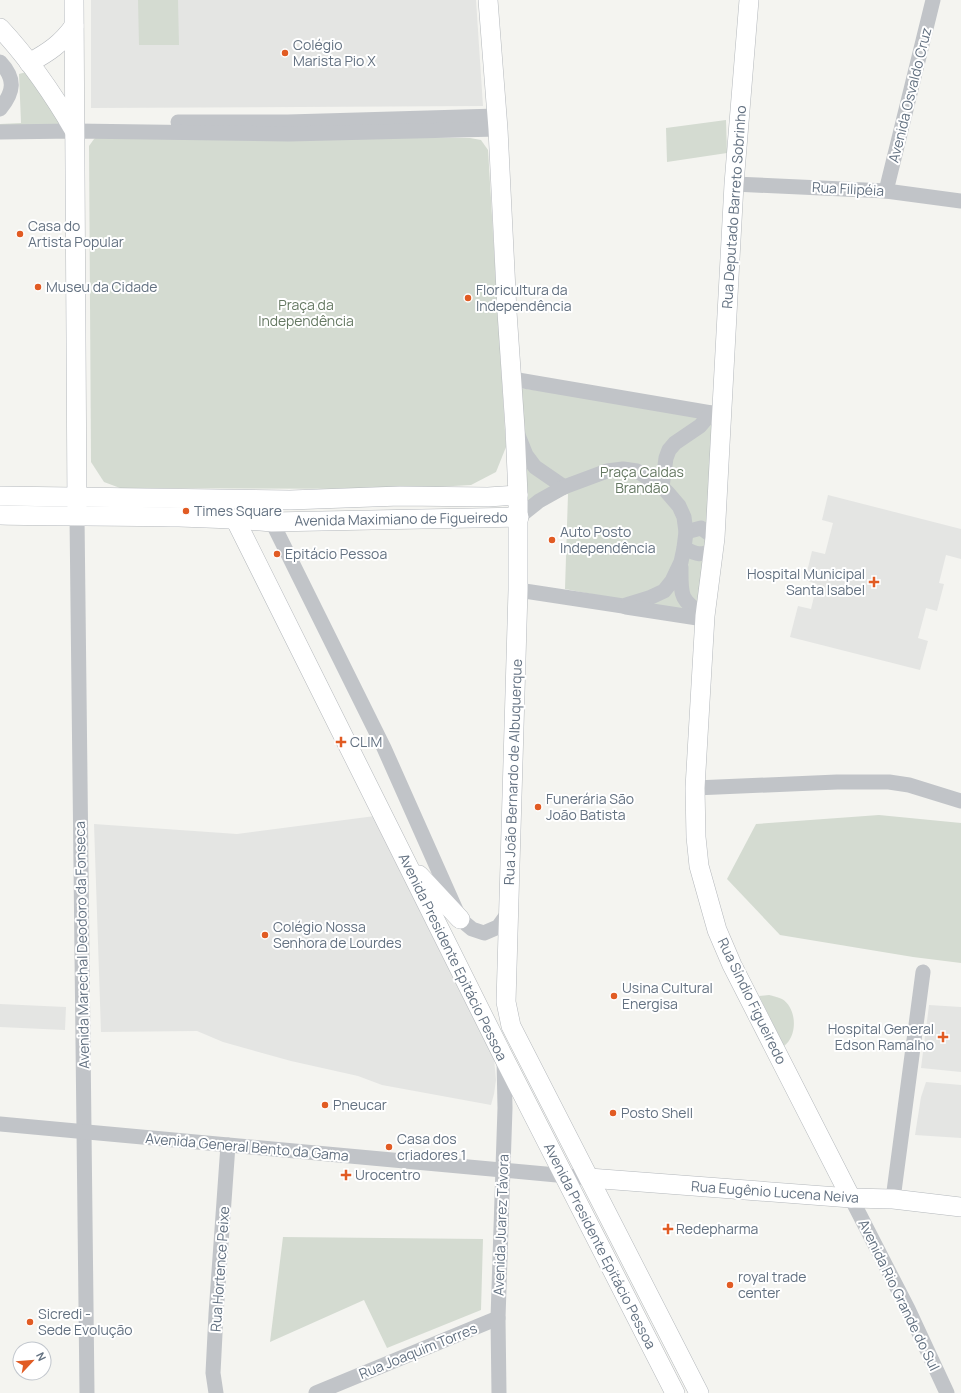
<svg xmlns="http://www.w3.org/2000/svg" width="961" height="1393" viewBox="0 0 961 1393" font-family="Manrope,sans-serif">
<rect width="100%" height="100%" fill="#f4f4f0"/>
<g fill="#e4e5e3">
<polygon points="91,0 476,0 483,106 91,108"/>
<polygon points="828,495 961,529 961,559 946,555 939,583 944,584 937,611 926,608 918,638 928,641 920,670 790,637 798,606 811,609 817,584 805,580 812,551 825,554 833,523 822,520"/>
<polygon points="375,816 494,1058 496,1080 494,1094 491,1105 382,1085 358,1076 291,1061 223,1042 197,1031 101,1032 94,824 237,834"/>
<polygon points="0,1004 66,1007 65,1030 0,1027"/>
<polygon points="929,1005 961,1007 961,1072 921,1068"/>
<polygon points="926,1082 961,1085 961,1138 915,1135 921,1097"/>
</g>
<g fill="#d4dbd1">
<polygon points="138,0 178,0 179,45 139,45"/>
<polygon points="30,71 58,115 60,128 0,130 0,124 21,123 19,74"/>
<polygon points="726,120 727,153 667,162 666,128"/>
<polygon points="99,136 470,138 481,140 488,150 506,447 496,472 471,485 401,489 120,488 104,482 91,462 89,146 94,139"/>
<polygon points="519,388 723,415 705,616 565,589 568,494 526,502"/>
<polygon points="879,815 961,823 961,963 913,957 780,935 727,879 756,824"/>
<path d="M 769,995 C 773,996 778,997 782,999 C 797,1008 798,1036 784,1046 L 759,996 Z"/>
<polygon points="283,1237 483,1239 481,1310 387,1348 364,1300 270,1342"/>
</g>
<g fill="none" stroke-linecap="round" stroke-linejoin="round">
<g stroke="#b4b8bc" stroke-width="20">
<g id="major">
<polyline points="74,0 77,509"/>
<polyline points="488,0 498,129 507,312 515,428 518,495"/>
<polyline points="749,0 734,184 715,538 705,616 695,788 696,837 699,866 717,930 732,965 851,1198"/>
<path d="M 0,28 C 29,59 53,94 74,130"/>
<path d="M 29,63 C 49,52 61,44 74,26"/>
<polyline points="0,496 290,500 400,496 488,497 518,495 518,590 506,1002 511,1026 699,1393"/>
<path d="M 0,515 C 91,517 182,514 272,522 L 519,517"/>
<polyline points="235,519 504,1058 675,1393"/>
<polyline points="419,875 460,919"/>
<polyline points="589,1178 851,1198 893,1199 961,1207"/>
</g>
</g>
<g stroke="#c1c4c8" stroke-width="15">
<path d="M 0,62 C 16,79 14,92 0,109"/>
<polyline points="178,122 288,122 497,116"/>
<polyline points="0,132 75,131 289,134 498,129"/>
<polyline points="734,184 886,191 961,201"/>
<polyline points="886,191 933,0"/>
<polyline points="512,379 723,415"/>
<polyline points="518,435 526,455 535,467 564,487"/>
<polyline points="662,487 666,458 669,450 675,443 700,426 711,413"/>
<polyline points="77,516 87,1393"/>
<polyline points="272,522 384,748 460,919 472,929 484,933 498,927 508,913"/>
<polyline points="686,532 701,528 715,538"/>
<path d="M 684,548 C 697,555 701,556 714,549"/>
<path d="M 681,567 C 681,595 679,600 705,616"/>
<polyline points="518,590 623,606 649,598 664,591 672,581 681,562 684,548 686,532 684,517 679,506 667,492 662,487 637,471 623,469 607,471 564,487 539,501 519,517"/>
<polyline points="626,607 704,619"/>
<polyline points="695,788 837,782 889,782 909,785 961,801"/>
<polyline points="0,1124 589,1178"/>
<polyline points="851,1198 908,1309 947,1393"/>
<polyline points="893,1199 923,972"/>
<polyline points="216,1393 213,1373 216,1314 228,1145"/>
<polyline points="316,1393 498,1318"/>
<polyline points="499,1393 498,1318 505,1108 504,1059"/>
</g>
<use href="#major" stroke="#fff" stroke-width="19"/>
</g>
<g fill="#e15b23" stroke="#fff" stroke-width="1.5">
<circle cx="285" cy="53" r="4"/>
<circle cx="20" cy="234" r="4"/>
<circle cx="38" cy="287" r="4"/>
<circle cx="468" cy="298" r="4"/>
<circle cx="186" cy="511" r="4"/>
<circle cx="552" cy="540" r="4"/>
<circle cx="277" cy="554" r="4"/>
<path d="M872 576h4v4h4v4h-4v4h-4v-4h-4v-4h4z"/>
<path d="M339 736h4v4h4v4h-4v4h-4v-4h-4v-4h4z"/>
<circle cx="538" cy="807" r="4"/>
<circle cx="265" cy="935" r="4"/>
<circle cx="614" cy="996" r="4"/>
<path d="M941 1031h4v4h4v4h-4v4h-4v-4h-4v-4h4z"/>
<circle cx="325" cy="1105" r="4"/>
<circle cx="613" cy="1113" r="4"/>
<circle cx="389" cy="1147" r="4"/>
<path d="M344 1169h4v4h4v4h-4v4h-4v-4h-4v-4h4z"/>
<path d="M666 1223h4v4h4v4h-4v4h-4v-4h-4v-4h4z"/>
<circle cx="730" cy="1285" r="4"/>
<circle cx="30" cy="1322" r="4"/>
</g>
<g text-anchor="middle" stroke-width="4" stroke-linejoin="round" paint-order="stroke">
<g font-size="14" fill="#637181" stroke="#fff" text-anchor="start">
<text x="293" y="50">Colégio<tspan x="293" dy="16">Marista Pio X</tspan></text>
<text x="28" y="231">Casa do<tspan x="28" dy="16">Artista Popular</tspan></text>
<text x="46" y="292">Museu da Cidade</text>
<text x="476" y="295">Floricultura da<tspan x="476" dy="16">Independência</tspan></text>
<text x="194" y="516">Times Square</text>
<text x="560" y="537">Auto Posto<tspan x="560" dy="16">Independência</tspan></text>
<text x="285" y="559">Epitácio Pessoa</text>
<text x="865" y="579" text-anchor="end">Hospital Municipal<tspan x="865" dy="16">Santa Isabel</tspan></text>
<text x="350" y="747">CLIM</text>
<text x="546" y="804">Funerária São<tspan x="546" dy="16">João Batista</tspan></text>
<text x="273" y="932">Colégio Nossa<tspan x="273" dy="16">Senhora de Lourdes</tspan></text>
<text x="622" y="993">Usina Cultural<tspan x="622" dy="16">Energisa</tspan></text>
<text x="934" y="1034" text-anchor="end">Hospital General<tspan x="934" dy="16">Edson Ramalho</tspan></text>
<text x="333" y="1110">Pneucar</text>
<text x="621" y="1118">Posto Shell</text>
<text x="397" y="1144">Casa dos<tspan x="397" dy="16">criadores 1</tspan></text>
<text x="355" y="1180">Urocentro</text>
<text x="676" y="1234">Redepharma</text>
<text x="738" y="1282">royal trade<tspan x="738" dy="16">center</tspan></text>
<text x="38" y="1319">Sicredi -<tspan x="38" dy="16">Sede Evolução</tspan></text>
</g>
<g font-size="14" fill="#637181" stroke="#fff">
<text transform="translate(910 95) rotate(-76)" y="5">Avenida Osvaldo Cruz</text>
<text transform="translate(848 189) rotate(3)" y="5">Rua Filipéia</text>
<text transform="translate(734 207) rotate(-86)" y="5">Rua Deputado Barreto Sobrinho</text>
<text transform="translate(401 519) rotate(-1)" y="5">Avenida Maximiano de Figueiredo</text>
<text transform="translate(513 772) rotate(-88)" y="5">Rua João Bernardo de Albuquerque</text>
<text transform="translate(82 945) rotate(-91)" y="5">Avenida Marechal Deodoro da Fonseca</text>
<text transform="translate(453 957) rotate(64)" y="5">Avenida Presidente Epitácio Pessoa</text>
<text transform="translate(752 1001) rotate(64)" y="5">Rua Síndio Figueiredo</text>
<text transform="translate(247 1147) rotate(5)" y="5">Avenida General Bento da Gama</text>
<text transform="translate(775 1192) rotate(4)" y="5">Rua Eugênio Lucena Neiva</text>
<text transform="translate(501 1225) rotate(-88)" y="5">Avenida Juarez Távora</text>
<text transform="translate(600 1246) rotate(63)" y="5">Avenida Presidente Epitácio Pessoa</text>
<text transform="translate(220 1269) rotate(-86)" y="5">Rua Hortence Peixe</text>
<text transform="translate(899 1295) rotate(64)" y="5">Avenida Rio Grande do Sul</text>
<text transform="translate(418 1351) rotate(-22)" y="5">Rua Joaquim Torres</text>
</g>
<g font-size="14" fill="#657862" stroke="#fff">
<text x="306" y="310">Praça da<tspan x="306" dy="16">Independência</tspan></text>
<text x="642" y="477">Praça Caldas<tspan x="642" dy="16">Brandão</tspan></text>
</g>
</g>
<g transform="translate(32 1361) rotate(64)"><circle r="19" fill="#ffffff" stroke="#c1c6cd"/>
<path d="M0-3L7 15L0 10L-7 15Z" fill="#e15b23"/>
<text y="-6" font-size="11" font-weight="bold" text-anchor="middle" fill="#637181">N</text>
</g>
</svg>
